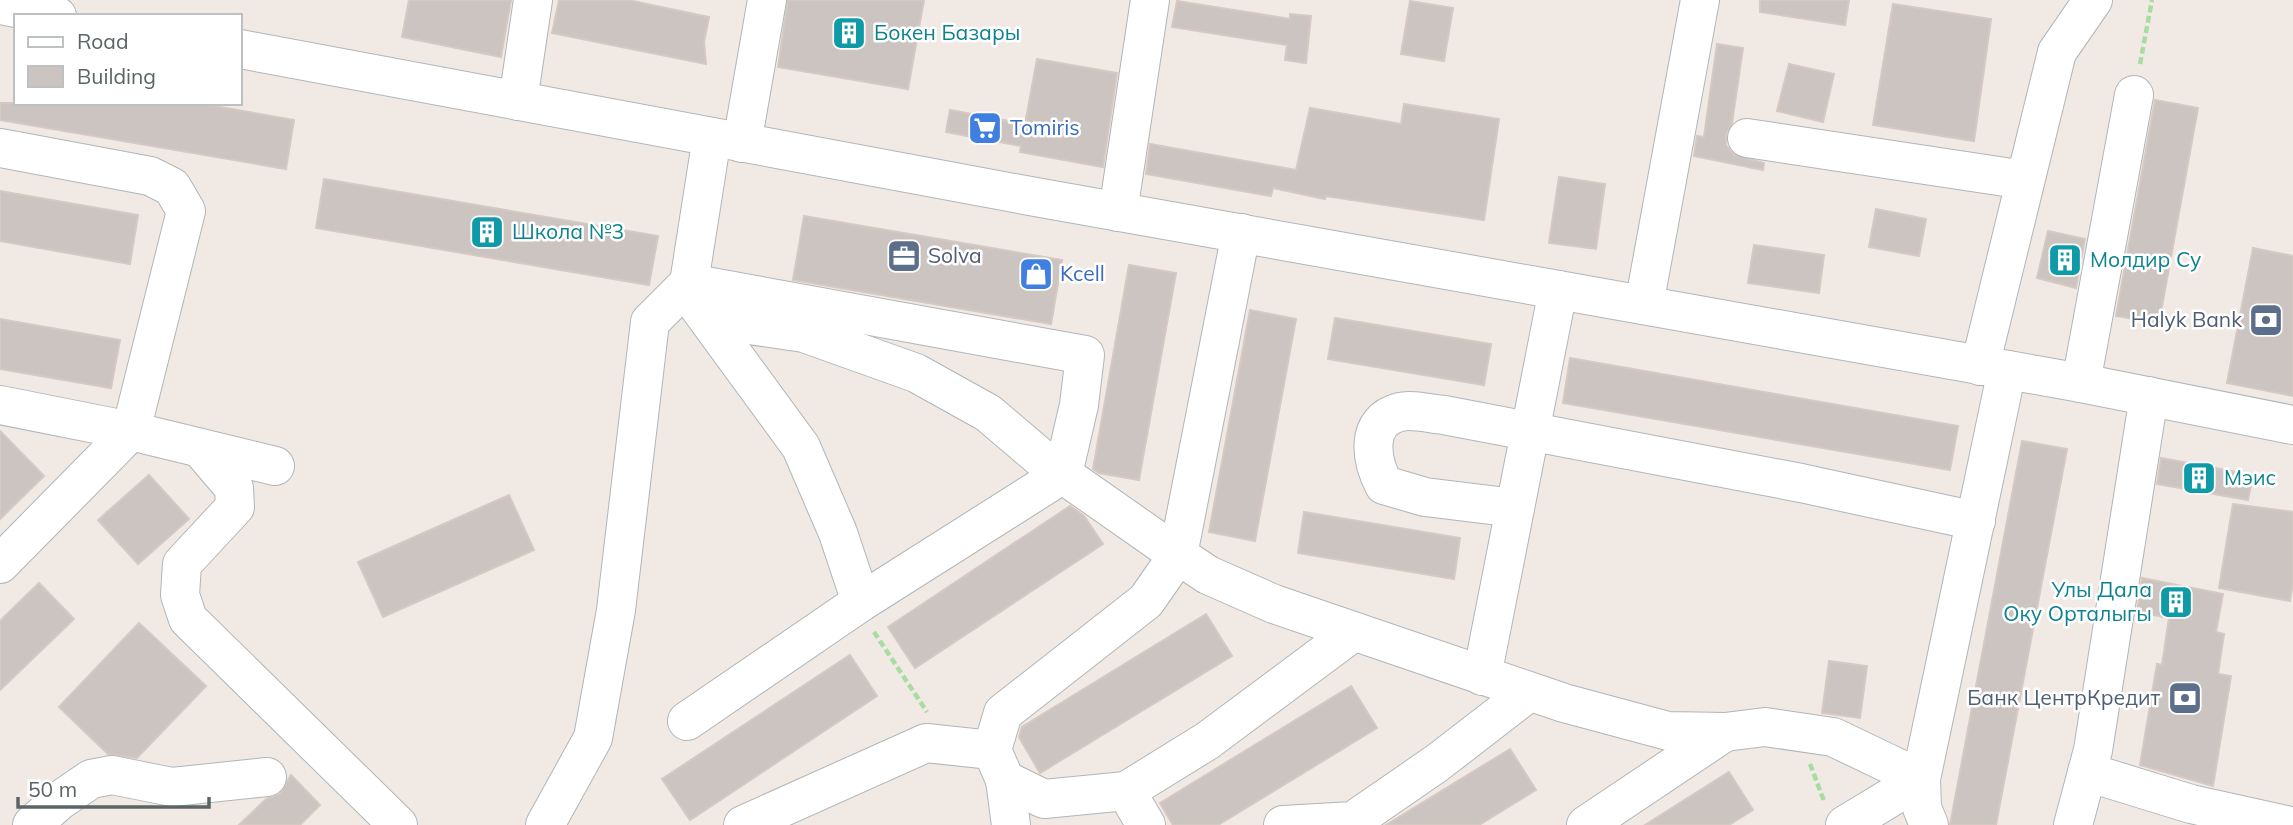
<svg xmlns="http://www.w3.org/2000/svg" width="2293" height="825" viewBox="0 0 2293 825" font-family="Mulish,sans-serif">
<rect width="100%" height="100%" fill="#f0e9e4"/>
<g fill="#cbc4c1" stroke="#d6c8c2" stroke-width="2">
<polygon points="409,0 511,0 501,57 402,37"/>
<polygon points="559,0 628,0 709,17 704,42 706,64 552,33"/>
<polygon points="788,0 924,0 908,89 778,67"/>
<polygon points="1760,0 1849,0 1845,25 1760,12"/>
<polygon points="1177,1 1290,19 1290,14 1311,16 1306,63 1285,60 1287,45 1172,27"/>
<polygon points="1410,1 1453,8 1444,61 1401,54"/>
<polygon points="1893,4 1991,19 1974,141 1873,125"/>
<polygon points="1717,44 1743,48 1732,123 1726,134 1726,145 1734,155 1764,163 1763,170 1694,156 1697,136 1704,137"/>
<polygon points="1037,59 1117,73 1103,167 1020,152 1021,146 946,132 950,110 1025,124"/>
<polygon points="1789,64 1834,74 1823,122 1777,111"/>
<polygon points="2155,100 2198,108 2159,323 2116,316"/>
<polygon points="0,103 197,103 294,120 286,169 0,120"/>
<polygon points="1404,104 1499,119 1484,220 1326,196 1325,199 1273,188 1271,196 1146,174 1150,144 1296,170 1310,108 1401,124"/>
<polygon points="1559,177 1605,184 1596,249 1549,243"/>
<polygon points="324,179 658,236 649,285 316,228"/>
<polygon points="0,191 138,215 130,264 0,241"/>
<polygon points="1876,209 1926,219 1919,256 1869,247"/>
<polygon points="804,216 1062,260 1051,324 793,280"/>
<polygon points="2048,231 2085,239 2076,288 2037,278"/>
<polygon points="1754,245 1824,255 1819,293 1748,283"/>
<polygon points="2253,248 2293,256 2293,396 2227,383"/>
<polygon points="1129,265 1176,273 1139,480 1099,473 1093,469"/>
<polygon points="1250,310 1296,319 1255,541 1209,532"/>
<polygon points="1335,318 1491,344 1484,385 1328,359"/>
<polygon points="0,319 120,340 111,388 0,369"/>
<polygon points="1570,358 1958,426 1950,470 1563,403"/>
<polygon points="0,431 44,476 0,519"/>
<polygon points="2022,441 2067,449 1996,825 1950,825"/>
<polygon points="2161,458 2253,475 2248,500 2157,484"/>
<polygon points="149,475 189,519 138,564 98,520"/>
<polygon points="509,495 534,550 383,617 358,562"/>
<polygon points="2233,504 2293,512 2293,582 2290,601 2219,588"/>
<polygon points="1070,506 1084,516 1103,544 915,668 888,627"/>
<polygon points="1304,512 1460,538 1454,579 1298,553"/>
<polygon points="2142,578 2223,594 2216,632 2224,634 2218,674 2231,676 2213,786 2140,765 2157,664 2162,665 2169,618 2137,612"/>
<polygon points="39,583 74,619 0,690 0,621"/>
<polygon points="1206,614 1232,656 1040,773 1019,737 1022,727"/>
<polygon points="139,623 206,686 137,758 108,754 59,707"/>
<polygon points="850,655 877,696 690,820 662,779"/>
<polygon points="1829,661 1867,666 1860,718 1822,713"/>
<polygon points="1351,686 1377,728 1218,825 1173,825 1160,803"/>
<polygon points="1510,749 1536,790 1479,825 1386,825"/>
<polygon points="1729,772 1753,810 1729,825 1645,825"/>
<polygon points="291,775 320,805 300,825 239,825 266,799 280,794"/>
</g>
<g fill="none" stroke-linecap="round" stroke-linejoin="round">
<g stroke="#b0b6b8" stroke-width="40">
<g id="minor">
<polyline points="0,5 57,16"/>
<polyline points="240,49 1030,196 2081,383 2293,425"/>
<polyline points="518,101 533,0"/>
<polyline points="712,137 689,283 695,302 801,447 838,533 861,602"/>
<polyline points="1747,138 2025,180"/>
<polyline points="742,143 767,0"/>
<polyline points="0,148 150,176 172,187 186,211 131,431 0,564"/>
<polyline points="1118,212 1150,0"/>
<polyline points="1241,233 1178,555 1146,601 1003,713 992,750 1005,780 1044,799 1126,791 1207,741 1352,633"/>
<polyline points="1644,305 1700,0"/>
<polyline points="708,319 804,333 916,373 988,413 1048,464 1178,555 1208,575 1274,604 1564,703 1668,731 1725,732 1765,727 1833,737 1921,779"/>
<polyline points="1980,366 2057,52 2093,0"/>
<polyline points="2081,383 2134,95"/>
<polyline points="0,405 131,431 275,466"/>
<polyline points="200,448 234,488 235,507 182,564 180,595 188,619 398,825"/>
<path d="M 1515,508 L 1425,497 L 1384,485 C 1371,460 1364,421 1400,412 C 1412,409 1431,414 1444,415 L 1801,483 L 1976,521"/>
<polyline points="1482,676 1558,290"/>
<polyline points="2087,772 2191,804 2286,825"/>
<polyline points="1005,780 1011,825"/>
<polyline points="1126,791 1146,825"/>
<polyline points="32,825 59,801 91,779 112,775 172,787 267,777"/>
<polyline points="545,825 593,738 616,610 650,322 689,283 1085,355 1079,405 1063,474 861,602 687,721"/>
<polyline points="743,825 926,743 992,750"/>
<polyline points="1283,825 1353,821 1437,763 1529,692"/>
<polyline points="1586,825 1725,732"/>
<polyline points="1845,825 1921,779"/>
<polyline points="1929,825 1922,808 1921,779 2007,370"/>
<polyline points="2073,825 2093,750 2149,396"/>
</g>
</g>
<g stroke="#a8dda1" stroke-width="4.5" stroke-dasharray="7 3.5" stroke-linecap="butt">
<polyline points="2140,64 2152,0"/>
<polyline points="874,632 927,712"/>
<polyline points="1810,764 1824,801"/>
</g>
<use href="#minor" stroke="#fff" stroke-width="38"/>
</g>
<defs>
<g id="building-square" transform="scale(1.75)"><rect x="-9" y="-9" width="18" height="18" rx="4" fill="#0f9aa8" stroke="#fff"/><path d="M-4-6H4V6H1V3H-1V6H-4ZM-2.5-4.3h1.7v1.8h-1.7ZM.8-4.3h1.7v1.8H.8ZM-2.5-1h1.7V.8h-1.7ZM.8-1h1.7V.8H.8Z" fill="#fff"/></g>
<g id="supermarket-square" transform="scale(1.75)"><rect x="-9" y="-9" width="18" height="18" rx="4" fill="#3f7fe0" stroke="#fff"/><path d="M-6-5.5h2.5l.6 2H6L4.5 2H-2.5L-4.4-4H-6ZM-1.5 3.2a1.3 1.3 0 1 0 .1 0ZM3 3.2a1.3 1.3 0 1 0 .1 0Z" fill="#fff"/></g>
<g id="office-square" transform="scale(1.75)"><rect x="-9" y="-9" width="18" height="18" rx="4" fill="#5c6f8a" stroke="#fff"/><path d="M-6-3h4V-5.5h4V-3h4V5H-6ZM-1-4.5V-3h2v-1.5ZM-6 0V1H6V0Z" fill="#fff"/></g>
<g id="shop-square" transform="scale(1.75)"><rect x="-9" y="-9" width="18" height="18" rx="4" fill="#3f7fe0" stroke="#fff"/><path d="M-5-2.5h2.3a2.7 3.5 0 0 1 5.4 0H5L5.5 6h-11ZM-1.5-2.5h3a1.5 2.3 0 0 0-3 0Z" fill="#fff"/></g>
<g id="bank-square" transform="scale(1.75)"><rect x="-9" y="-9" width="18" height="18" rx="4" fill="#5c6f8a" stroke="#fff"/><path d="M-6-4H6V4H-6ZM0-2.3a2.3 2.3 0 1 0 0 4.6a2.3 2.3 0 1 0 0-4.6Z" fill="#fff"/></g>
</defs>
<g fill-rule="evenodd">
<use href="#building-square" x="849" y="33"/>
<use href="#supermarket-square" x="985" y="128"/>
<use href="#building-square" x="487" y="232"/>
<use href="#office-square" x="904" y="256"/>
<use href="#building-square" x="2065" y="260"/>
<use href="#shop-square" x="1036" y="274"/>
<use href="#bank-square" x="2266" y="320"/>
<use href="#building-square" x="2199" y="478"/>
<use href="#building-square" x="2176" y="602"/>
<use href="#bank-square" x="2185" y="698"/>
</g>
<g text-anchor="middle" stroke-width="5" stroke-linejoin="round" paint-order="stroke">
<g font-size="21" fill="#0d838f" stroke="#fff" text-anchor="start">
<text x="874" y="40">Бокен Базары</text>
<text x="512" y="239">Школа №3</text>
<text x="2090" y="267">Молдир Су</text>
<text x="2224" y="485">Мэис</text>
<text x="2152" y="597" text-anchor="end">Улы Дала<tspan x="2152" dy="24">Оку Орталыгы</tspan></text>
</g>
<g font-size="21" fill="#366cbe" stroke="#fff" text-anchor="start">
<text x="1010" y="135">Tomiris</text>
<text x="1060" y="281">Kcell</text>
</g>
<g font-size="21" fill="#4e5e75" stroke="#fff" text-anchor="end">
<text x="928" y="263" text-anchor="start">Solva</text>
<text x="2242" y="327">Halyk Bank</text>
<text x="2160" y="705">Банк ЦентрКредит</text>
</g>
</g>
<rect x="14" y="14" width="228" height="91" fill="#ffffff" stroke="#bec1c2" stroke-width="2"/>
<rect x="28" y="37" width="35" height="10" fill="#ffffff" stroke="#bec1c2" stroke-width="2"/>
<text x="77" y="49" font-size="21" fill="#5c6566">Road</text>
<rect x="28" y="66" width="35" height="21" fill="#cbc4c1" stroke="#bec1c2" stroke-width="2"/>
<text x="77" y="84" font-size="21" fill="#5c6566">Building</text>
<path d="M18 797v10h191v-10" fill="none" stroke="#5c6566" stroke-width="3.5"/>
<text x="28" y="797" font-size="21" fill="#5c6566" stroke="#ffffff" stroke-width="5" paint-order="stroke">50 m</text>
</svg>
